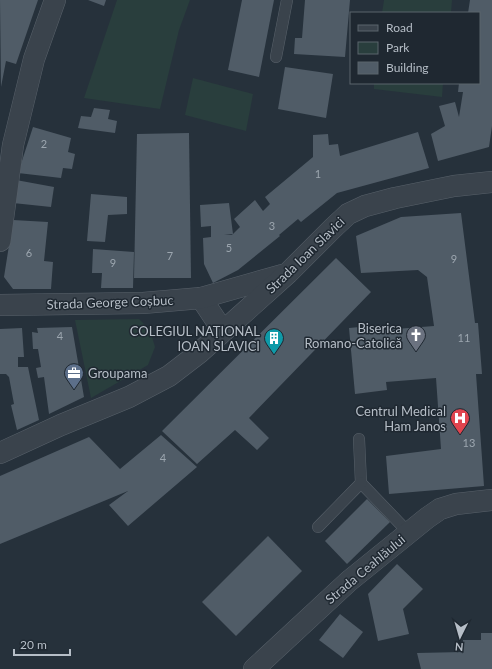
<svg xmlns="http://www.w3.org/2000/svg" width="492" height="669" viewBox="0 0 492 669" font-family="Lato,sans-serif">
<rect width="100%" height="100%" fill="#26313b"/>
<g fill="#293e3d">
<polygon points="117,0 190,0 179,30 160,109 84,98"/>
<polygon points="384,0 452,0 451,13 382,13"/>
<polygon points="193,78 253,94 246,131 185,115"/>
<polygon points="374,83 443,83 442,97 374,89"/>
<polygon points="139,319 150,330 155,347 148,365 91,398 75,320"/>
</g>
<g fill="#505c67">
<polygon points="0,0 38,0 16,64 6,61 1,87"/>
<polygon points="88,0 106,0 104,6"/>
<polygon points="242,0 274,0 259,77 228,70"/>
<polygon points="305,0 350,0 345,57 294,54 295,38 302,38"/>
<polygon points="470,0 492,0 492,126 489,147 438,161 431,134 445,126 439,106 455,102 459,117 463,92 458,92 459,83 479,83 479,13 468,13"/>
<polygon points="285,67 333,74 326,118 278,109"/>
<polygon points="94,108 110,110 108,119 117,121 115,133 78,128 81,116 91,117"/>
<polygon points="33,127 71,138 68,152 75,154 72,169 63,168 61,178 18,173"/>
<polygon points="418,132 429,168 337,193 301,222 298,219 279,235 280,236 238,270 213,283 204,264 203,238 211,237 211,226 201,227 200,205 229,203 233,234 224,235 232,235 240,227 234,219 255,200 263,211 270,204 265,197 313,157 313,135 328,134 329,145 338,144 340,156"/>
<polygon points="189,133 191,278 134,278 137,134"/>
<polygon points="16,180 54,187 51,207 13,203"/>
<polygon points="91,194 127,197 127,214 108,215 105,242 87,241"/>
<polygon points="461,213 475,323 478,323 482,374 476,374 484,486 389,494 386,456 441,449 436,378 386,382 387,390 355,394 349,328 381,325 383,330 434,326 427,277 418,270 361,273 356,236 401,217"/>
<polygon points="13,220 48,222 44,261 53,262 51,289 13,289 4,277"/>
<polygon points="93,249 134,252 133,288 101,288 102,273 92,273"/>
<polygon points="336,258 371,292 249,418 269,438 257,450 235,430 197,464 162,431"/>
<polygon points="72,327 84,397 49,414 44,377 38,378 36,368 41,367 38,349 33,349 32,332 38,333 37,328"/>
<polygon points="22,328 24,357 18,357 18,367 28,367 39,420 17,430 11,405 14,404 9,377 6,374 0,374 0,329"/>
<polygon points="161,435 197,467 128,526 109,505 128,491 0,544 0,476 89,437 120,469"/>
<polygon points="367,499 390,522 347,564 325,541"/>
<polygon points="268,536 302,571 236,636 202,602"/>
<polygon points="397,564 423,589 403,609 409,634 378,641 368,594"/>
<polygon points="340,614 363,632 343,658 319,640"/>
<polygon points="481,633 492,633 492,669 421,669 417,653 463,652 463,640 481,640"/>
</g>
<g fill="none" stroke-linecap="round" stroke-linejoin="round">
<g stroke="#58616a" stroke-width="12">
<g id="service">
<polyline points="276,57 287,0"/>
<polyline points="359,439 361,483 408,532"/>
<polyline points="318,527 361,483"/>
</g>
</g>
<g stroke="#58616a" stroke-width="22">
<g id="minor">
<polyline points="0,241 13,145 34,59 55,0"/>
<polyline points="201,298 223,331"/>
<polyline points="0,305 143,303 201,298 282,275"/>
<polyline points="0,453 61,425 129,397 169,376 199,353 288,273 333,228 348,214 365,206 395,198 454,186 492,182"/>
<polyline points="254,669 349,581 427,518 440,509 456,504 492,500"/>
</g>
</g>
<use href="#service" stroke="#3a434c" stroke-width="11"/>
<use href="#minor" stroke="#3a434c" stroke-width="21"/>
</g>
<defs>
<g id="church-pin" transform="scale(1)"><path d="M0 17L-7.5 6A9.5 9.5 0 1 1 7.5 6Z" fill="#6b7280" stroke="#1f2831"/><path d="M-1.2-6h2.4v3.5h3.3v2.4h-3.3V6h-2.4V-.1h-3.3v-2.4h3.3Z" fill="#fff"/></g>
<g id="building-pin" transform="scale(1)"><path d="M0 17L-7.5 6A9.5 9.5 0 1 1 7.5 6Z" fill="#0f9aa8" stroke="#1f2831"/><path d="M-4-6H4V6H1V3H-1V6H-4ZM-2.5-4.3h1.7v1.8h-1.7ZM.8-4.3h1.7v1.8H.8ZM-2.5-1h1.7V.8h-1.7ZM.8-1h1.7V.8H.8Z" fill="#fff"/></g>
<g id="office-pin" transform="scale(1)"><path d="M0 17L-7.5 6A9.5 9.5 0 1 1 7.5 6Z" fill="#5c6f8a" stroke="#1f2831"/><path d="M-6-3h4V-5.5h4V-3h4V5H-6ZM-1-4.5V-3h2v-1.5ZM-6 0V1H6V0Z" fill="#fff"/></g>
<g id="hospital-pin" transform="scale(1)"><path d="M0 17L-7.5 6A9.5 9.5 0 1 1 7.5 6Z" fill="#e0444e" stroke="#1f2831"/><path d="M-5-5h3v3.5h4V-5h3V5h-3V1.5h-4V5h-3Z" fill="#fff"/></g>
</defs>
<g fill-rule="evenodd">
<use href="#church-pin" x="416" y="335"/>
<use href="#building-pin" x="274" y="338"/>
<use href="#office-pin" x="74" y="373"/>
<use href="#hospital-pin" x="460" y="418"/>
</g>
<g text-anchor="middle" stroke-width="3" stroke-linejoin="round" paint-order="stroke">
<g font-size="11" fill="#9ca6af">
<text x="44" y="148">2</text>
<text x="318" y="178">1</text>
<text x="272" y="230">3</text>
<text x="229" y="252">5</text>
<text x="29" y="257">6</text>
<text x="170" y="260">7</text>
<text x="454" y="263">9</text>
<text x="113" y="267">9</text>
<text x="60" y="340">4</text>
<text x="464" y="342">11</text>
<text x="469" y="447">13</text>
<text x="163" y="462">4</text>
</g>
<g font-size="13" fill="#b6bec7" stroke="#1f2831">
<text transform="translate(305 255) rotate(-44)" y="5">Strada Ioan Slavici</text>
<text transform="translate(110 302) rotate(-2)" y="5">Strada George Coșbuc</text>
<text transform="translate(365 569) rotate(-40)" y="5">Strada Ceahlăului</text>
</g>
<g font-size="13" fill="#b6bec7" stroke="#1f2831" text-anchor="end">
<text x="402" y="333">Biserica<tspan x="402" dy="15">Romano-Catolică</tspan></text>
<text x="260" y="336">COLEGIUL NAŢIONAL<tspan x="260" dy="15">IOAN SLAVICI</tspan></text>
<text x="88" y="378" text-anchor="start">Groupama</text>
<text x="446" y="416">Centrul Medical<tspan x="446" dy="15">Ham Janos</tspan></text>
</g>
</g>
<rect x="350" y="12" width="130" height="72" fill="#1f2831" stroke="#5b646d"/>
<rect x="358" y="25" width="20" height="6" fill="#3a434c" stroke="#5b646d"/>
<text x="386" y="32" font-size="12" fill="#b6bec7">Road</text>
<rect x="358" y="42" width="20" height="12" fill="#293e3d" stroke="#5b646d"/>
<text x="386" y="52" font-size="12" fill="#b6bec7">Park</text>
<rect x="358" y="62" width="20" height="12" fill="#505c67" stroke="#5b646d"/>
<text x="386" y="72" font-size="12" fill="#b6bec7">Building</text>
<g transform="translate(460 637) rotate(185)" stroke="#1f2831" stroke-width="3" paint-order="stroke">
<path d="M0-3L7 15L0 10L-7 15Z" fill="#b6bec7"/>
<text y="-6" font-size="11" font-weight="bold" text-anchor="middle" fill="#b6bec7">N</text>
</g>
<path d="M14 649v6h56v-6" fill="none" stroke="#b6bec7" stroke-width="2"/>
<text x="20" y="649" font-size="12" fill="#b6bec7" stroke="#1f2831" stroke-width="3" paint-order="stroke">20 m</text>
</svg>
